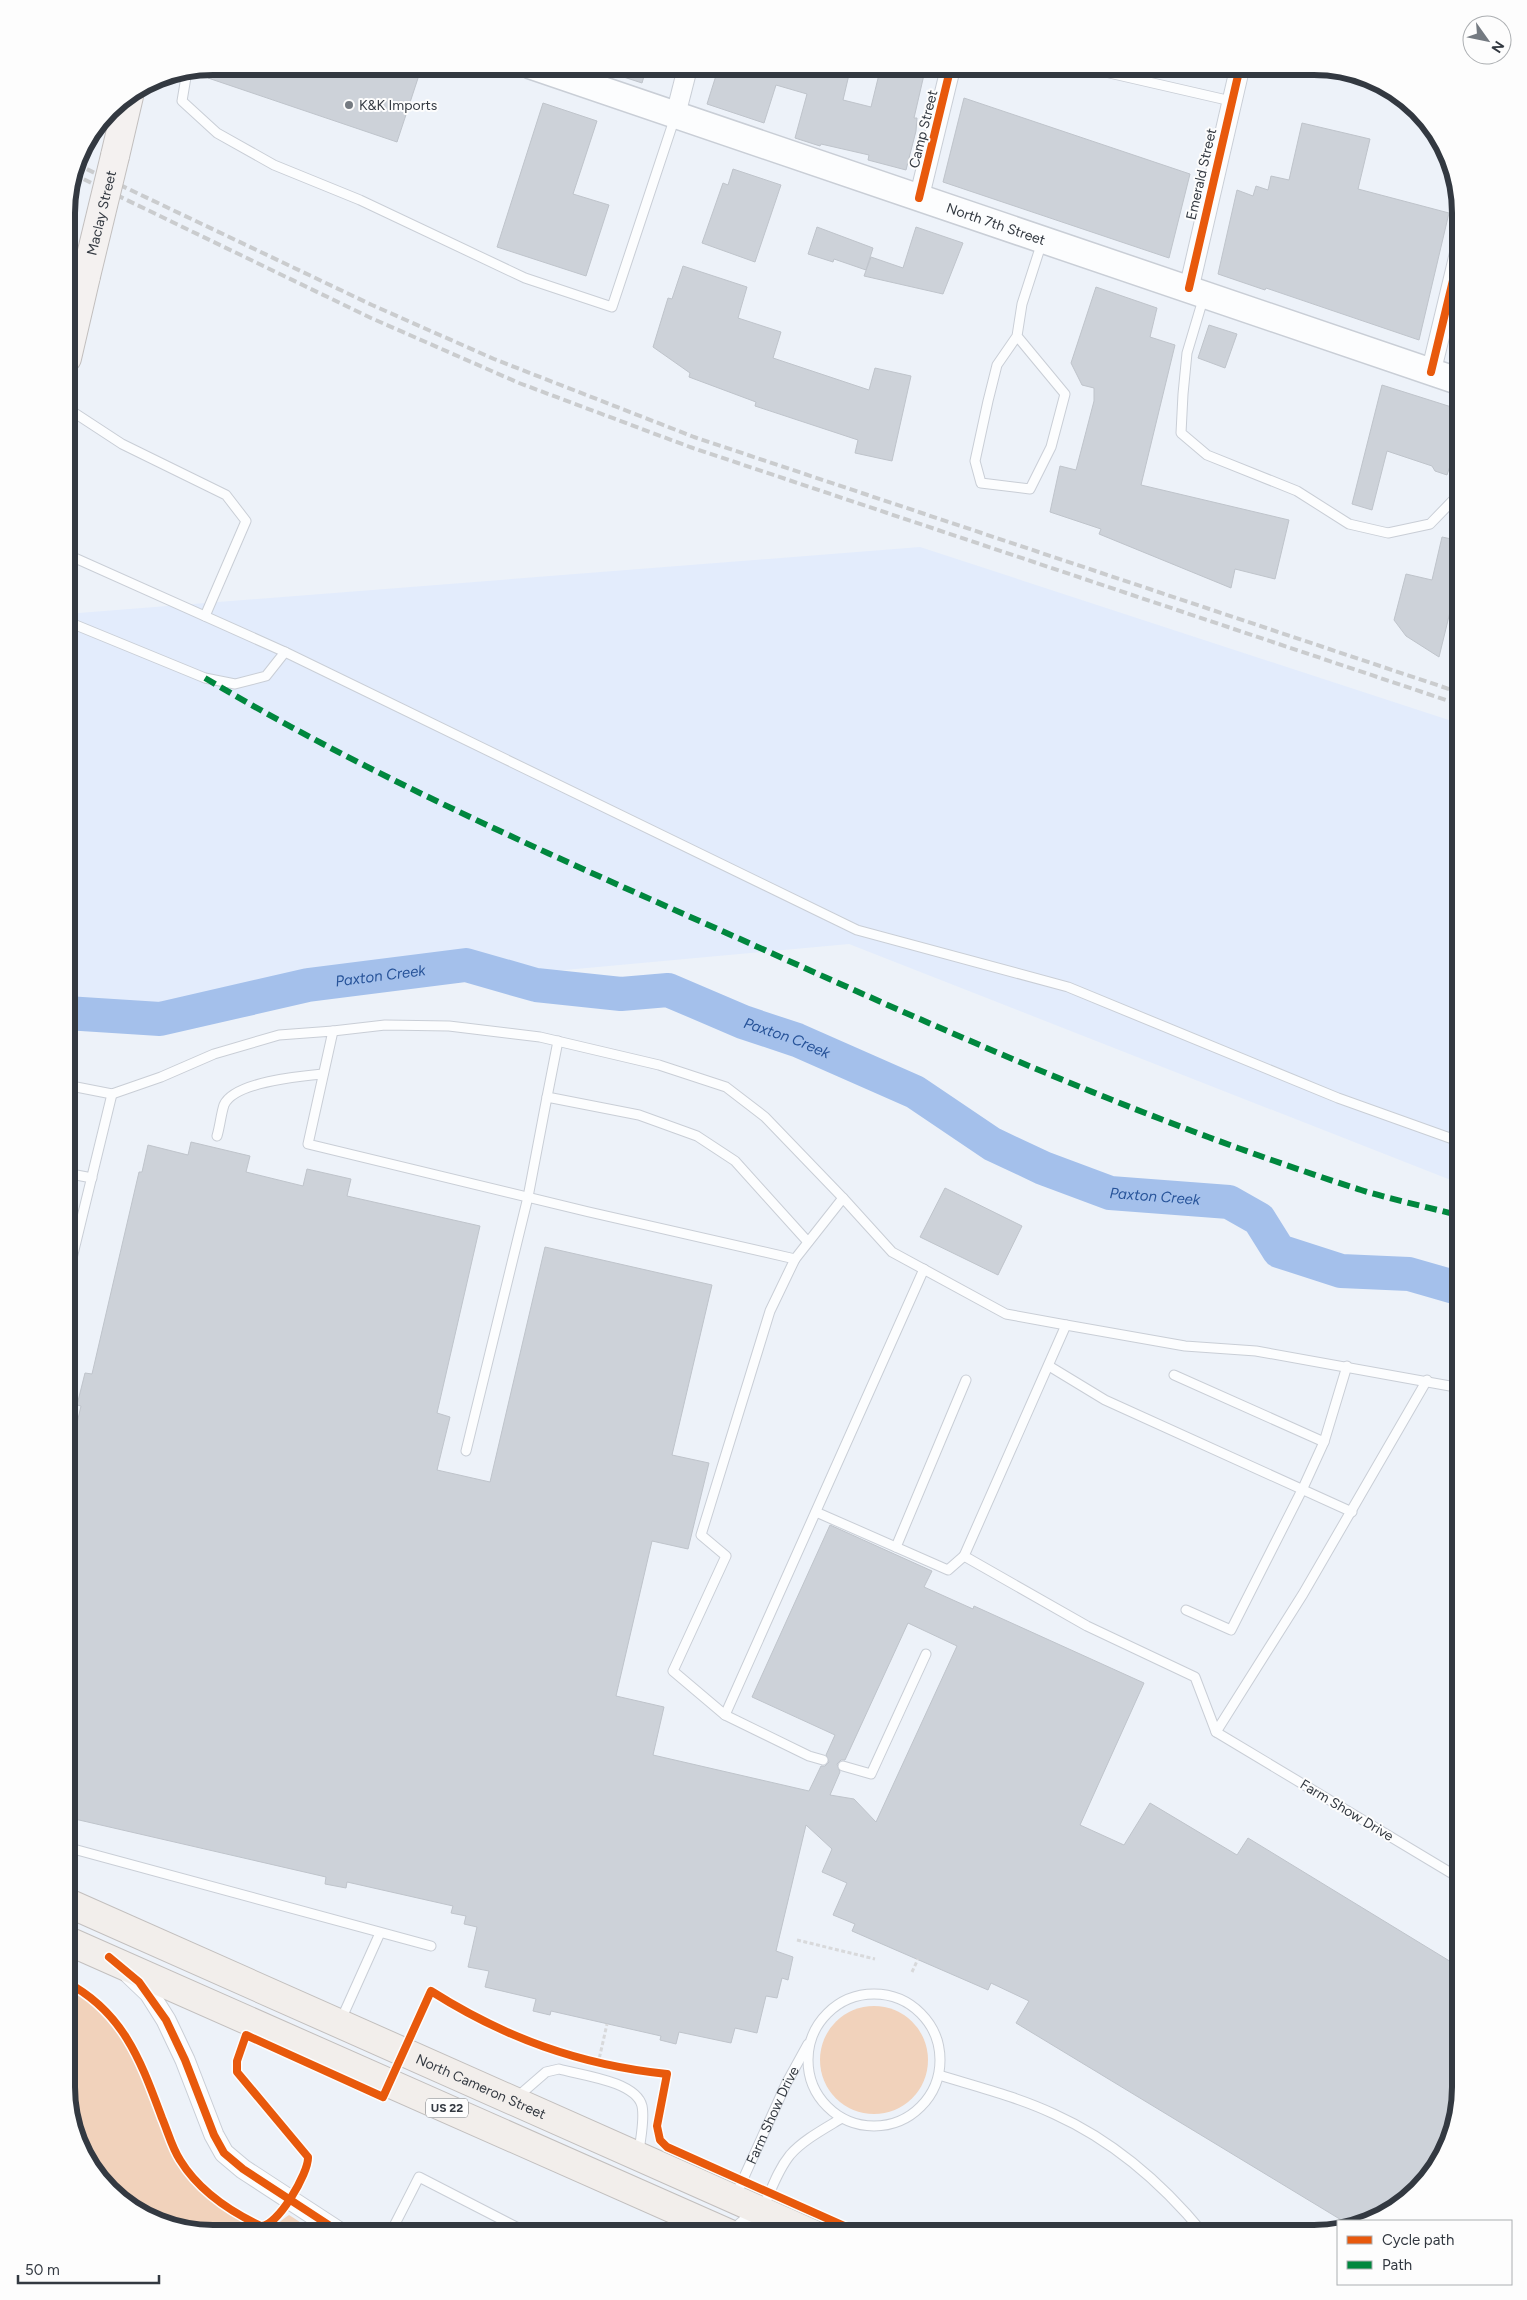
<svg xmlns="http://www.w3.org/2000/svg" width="1527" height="2300" viewBox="0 0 1527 2300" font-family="Figtree,sans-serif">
<rect width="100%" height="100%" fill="#edf2f9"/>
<polygon fill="#e3ecfc" points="920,547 1461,724 1461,1184 849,944 66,1016 66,614"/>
<g fill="#f1d2bb">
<path d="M 66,1986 C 90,1998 115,2023 129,2046 C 161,2115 166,2182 242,2220 C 250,2224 261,2232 270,2228 C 277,2225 283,2219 289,2215 L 317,2233 L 203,2233 L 132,2209 L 86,2160 L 66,2087 Z"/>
<circle cx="874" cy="2060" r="54"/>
</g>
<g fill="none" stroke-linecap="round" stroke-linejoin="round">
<path stroke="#a4c0eb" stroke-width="34" id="s1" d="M 66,1013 L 160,1019 L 308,985 L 466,965 L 536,985 L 621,994 L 668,990 L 743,1022 L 797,1040 L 915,1092 L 992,1144 L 1043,1168 L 1110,1193 L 1229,1202 L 1259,1219 L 1279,1251 L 1341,1271 L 1409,1274 L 1461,1289"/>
</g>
<g fill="#cdd2d9" stroke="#bfc4cb" fill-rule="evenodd">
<polygon points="213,66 422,66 397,142 208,78"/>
<polygon points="600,66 647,66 642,83 599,69"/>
<polygon points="719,66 851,66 843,100 871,107 881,66 926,66 914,118 917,118 916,131 906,170 868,160 869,155 821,144 820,146 795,138 807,94 776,85 764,123 707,104"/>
<polygon points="964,98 1190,174 1169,258 943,182"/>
<polygon points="543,103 597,121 573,194 609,205 586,276 497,247"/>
<polygon points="1302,123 1370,139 1358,189 1449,213 1419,340 1266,288 1265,290 1218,274 1237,190 1253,196 1256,186 1268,190 1271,176 1289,180"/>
<polygon points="733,169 781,185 755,262 702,243 723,183 728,185"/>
<polygon points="817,227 873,248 866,270 834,259 833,262 808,254"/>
<polygon points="916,227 963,243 943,294 864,276 871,257 903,268"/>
<polygon points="683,266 747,287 738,318 781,332 773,358 869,390 875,368 911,376 892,461 855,453 858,440 755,406 756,402 689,377 690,373 653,347 668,298 672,299"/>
<polygon points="1096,287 1157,308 1150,337 1175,345 1141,485 1289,520 1275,579 1235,569 1231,588 1099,534 1101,529 1050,512 1060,466 1076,470 1094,401 1094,388 1082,385 1071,363"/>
<polygon points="1209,325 1237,334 1225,368 1198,358"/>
<polygon points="1382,385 1461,410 1461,433 1447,475 1435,471 1432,466 1387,451 1372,510 1352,504"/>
<polygon points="1442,537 1461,541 1461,567 1439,657 1406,636 1394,620 1406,574 1432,580"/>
<path d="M 191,1142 L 250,1156 L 246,1172 L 303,1186 L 307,1169 L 351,1179 L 347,1196 L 480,1226 L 437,1413 L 450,1417 L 437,1470 L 490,1482 L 545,1247 L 712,1285 L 672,1455 L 709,1463 L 688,1549 L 652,1541 L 616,1696 L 664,1707 L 653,1755 L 809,1791 L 821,1766 L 825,1766 L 829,1762 L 826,1755 L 835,1735 L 752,1697 L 830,1525 L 932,1571 L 924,1587 L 973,1609 L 974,1606 L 1144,1683 L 1080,1825 L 1124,1845 L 1150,1803 L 1237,1855 L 1248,1838 L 1461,1968 L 1461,2088 L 1441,2161 L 1387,2214 L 1361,2221 L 1343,2221 L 1016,2023 L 1029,2001 L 991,1983 L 988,1990 L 852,1931 L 855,1924 L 833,1915 L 847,1883 L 822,1872 L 832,1849 L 806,1825 L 776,1951 L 793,1957 L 788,1980 L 782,1978 L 777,1998 L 766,1996 L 757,2033 L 735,2028 L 731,2043 L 679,2032 L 676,2044 L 660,2040 L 661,2036 L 551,2011 L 550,2015 L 533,2011 L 536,1999 L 485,1987 L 489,1971 L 468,1967 L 477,1927 L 464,1924 L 466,1916 L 451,1913 L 453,1906 L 347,1882 L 346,1888 L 325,1884 L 326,1877 L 66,1817 L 66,1470 L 81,1406 L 77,1405 L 85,1373 L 92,1374 L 139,1172 L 142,1172 L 148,1145 L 188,1155 ZM 908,1623 L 957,1646 L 876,1822 L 854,1799 L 830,1795 L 840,1772 L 837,1764 L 841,1760 L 845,1760 Z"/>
<polygon points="945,1188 1022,1226 998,1275 920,1237"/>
</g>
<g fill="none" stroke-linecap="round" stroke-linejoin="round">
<g stroke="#c9ced6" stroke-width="11">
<g id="service">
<polyline points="1079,66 1231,101"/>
<polyline points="187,71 182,101 217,133 274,165 360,200 525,278 612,307 675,117"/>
<polyline points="1204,296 1187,353 1183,394 1181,433 1207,455 1297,491 1349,524 1388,533 1430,524 1461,492"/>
<polyline points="1017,336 997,365 988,401 975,461 981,483 1030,489 1051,447 1065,394 1017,336 1022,304 1042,242"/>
<polyline points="67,408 122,444 226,495 246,521 205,616"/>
<polyline points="66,554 285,652 857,930 1068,987 1338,1098 1461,1142"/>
<polyline points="66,621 205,678 235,684 266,676 285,652"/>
<polyline points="333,1031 385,1025 449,1026 540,1037 659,1065 726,1087 765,1117 843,1198"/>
<polyline points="66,1085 112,1094 161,1077 214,1054 279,1035 333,1031 308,1144 589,1212 795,1259 843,1198 892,1252 1006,1314 1066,1325"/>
<polyline points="547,1097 558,1041"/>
<path d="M 217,1136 C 220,1126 221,1114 224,1105 C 234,1082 301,1076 323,1074"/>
<polyline points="66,1173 92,1178"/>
<polyline points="795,1259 770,1311 701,1535 726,1556 673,1671 725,1715 924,1269"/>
<polyline points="66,1283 112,1094"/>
<polyline points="1049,1366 1105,1400 1352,1512"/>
<polyline points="1174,1375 1324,1442"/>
<polyline points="466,1451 528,1197 547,1097 639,1115 697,1136 735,1161 808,1242"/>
<polyline points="816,1512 948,1570 964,1556"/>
<polyline points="896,1547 966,1380"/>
<polyline points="1186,1610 1231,1630 1303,1488 1324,1442 1347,1366"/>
<polyline points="725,1715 809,1756 823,1760"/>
<polyline points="1216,1732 1303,1594 1427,1380"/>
<polyline points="843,1766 871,1774 926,1654"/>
<polyline points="66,1847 431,1946"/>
<polyline points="1461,1879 1216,1732 1195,1677 1087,1626 964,1556 1066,1325 1185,1346 1256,1351 1461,1388"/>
<circle cx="874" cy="2060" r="66"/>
<polyline points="340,2022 380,1933"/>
<path d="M 939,2075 C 978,2087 1018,2097 1054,2114 C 1114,2141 1163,2184 1204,2234"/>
<path d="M 516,2098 L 546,2072 L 559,2069 C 580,2075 636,2081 642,2106 C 645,2120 640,2139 639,2153"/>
<path id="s2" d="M 735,2197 L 786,2084 L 808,2044"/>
<path d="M 763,2208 C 771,2191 777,2171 790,2155 C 803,2140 824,2129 842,2118"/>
<polyline points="409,2234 394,2226 419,2177 530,2234"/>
</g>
</g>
<g stroke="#c9ced6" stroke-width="21">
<g id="minor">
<polyline points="675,117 688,66"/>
<polyline points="919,198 951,66"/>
<polyline points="1189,288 1240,67"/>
<polyline points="1431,372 1461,247"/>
<polyline points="129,1974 149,1993 166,2020 185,2060 214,2135 224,2153 243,2169 341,2233"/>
<polyline points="735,2234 761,2211"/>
</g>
</g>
<g stroke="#c9ced6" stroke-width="29">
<g id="secondary">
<path id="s3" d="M 532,66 L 1461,382"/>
</g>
</g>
<g stroke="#c2bfbe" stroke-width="30">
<g id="primary">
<polyline points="115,156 129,96"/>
<polyline points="67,358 86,276"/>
</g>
</g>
<g stroke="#c2bfbe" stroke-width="30">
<g id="trunk">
<path id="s4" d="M 66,1902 L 813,2234"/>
<polyline points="66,1940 730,2234"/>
</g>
</g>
<g stroke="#d8d9db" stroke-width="3" stroke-dasharray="4 2.5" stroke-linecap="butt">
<polyline points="797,1940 875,1959"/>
<polyline points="912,1972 918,1959"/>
<polyline points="598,2064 607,2024"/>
</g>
<use href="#service" stroke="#fcfdfe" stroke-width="9"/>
<use href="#minor" stroke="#fcfdfe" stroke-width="19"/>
<use href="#secondary" stroke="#fcfdfe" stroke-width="26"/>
<use href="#primary" stroke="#f4f1f0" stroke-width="28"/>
<use href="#trunk" stroke="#f2eeeb" stroke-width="28"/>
<g stroke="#caccce" stroke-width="4" stroke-dasharray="8 4" stroke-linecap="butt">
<polyline points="76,164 372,305 494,359 694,437 1461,693"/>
<polyline points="73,174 371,318 519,383 690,447 1461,705"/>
</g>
<g stroke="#c2bfbe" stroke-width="30" stroke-linecap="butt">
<g id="primary-bridge">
<path id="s5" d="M 86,276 L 115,156"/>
</g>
</g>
<use href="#primary-bridge" stroke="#f4f1f0" stroke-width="28"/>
<path stroke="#00873e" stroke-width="6" stroke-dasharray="12 6" stroke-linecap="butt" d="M 205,678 C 378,781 565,861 749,943 C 949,1033 1151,1123 1361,1190 C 1393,1200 1428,1207 1461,1216"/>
<g stroke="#fdfdfd" stroke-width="11">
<g id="cycleway">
<polyline points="919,198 951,66"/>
<polyline points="1189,288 1240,67"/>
<polyline points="1431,372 1461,247"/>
<polyline points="109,1957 139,1982 166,2020 185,2060 214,2135 224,2153 243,2169 341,2233"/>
<path d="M 66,1982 C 124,2012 141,2062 162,2118 C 168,2132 172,2148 180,2160 C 199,2191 229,2211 261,2226 C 277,2227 309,2173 308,2157 L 237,2072 L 237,2061 L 246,2035 L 383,2097 L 431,1991 C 505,2038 580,2065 667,2074 L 657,2126 L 660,2140 L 667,2147 L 862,2234"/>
</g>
</g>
<use href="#cycleway" stroke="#e8590c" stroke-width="8"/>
</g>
<circle fill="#747a81" stroke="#fdfdfd" stroke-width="2" cx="349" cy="105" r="5"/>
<g text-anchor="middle" stroke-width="4" stroke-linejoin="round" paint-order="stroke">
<rect fill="#fdfdfd" stroke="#707479" stroke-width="1" x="426" y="2098.5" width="42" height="19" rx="4"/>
<g font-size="12" font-weight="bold" fill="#333941">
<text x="447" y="2112">US 22</text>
</g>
<g font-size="14" fill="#333941" stroke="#fdfdfd" text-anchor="start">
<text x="359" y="110">K&amp;K Imports</text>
</g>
<g font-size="14" fill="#333941" stroke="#fdfdfd">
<text transform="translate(923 129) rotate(-76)" y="5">Camp Street</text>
<text transform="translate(1201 174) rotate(-77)" y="5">Emerald Street</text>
<text dy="5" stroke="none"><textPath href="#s5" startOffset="65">Maclay Street</textPath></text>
<text dy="5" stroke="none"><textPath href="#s3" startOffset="490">North 7th Street</textPath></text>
<text transform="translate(1347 1810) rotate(31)" y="5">Farm Show Drive</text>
<text dy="5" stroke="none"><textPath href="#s4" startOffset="454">North Cameron Street</textPath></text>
<text dy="5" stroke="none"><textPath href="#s2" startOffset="90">Farm Show Drive</textPath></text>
</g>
<g font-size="15" font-style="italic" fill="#275399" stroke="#fdfdfd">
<text dy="5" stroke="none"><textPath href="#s1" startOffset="319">Paxton Creek</textPath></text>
<text dy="5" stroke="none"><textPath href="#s1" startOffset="739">Paxton Creek</textPath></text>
<text dy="5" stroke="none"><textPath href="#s1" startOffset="1144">Paxton Creek</textPath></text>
</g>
</g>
<path d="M0 0H1527V2300H0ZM213 75H1314A138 138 0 0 1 1452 213V2087A138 138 0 0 1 1314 2225H213A138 138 0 0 1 75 2087V213A138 138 0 0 1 213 75Z" fill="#fdfdfd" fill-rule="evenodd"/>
<path fill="none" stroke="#333941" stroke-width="6" d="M213 75H1314A138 138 0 0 1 1452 213V2087A138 138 0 0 1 1314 2225H213A138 138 0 0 1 75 2087V213A138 138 0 0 1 213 75Z"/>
<rect x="1337" y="2220" width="175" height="65" fill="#fdfdfd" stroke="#acafb2"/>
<rect x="1347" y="2236" width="25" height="8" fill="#e8590c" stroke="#acafb2"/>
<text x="1382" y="2245" font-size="15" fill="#333941">Cycle path</text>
<rect x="1347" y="2261" width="25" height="8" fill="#00873e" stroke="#acafb2"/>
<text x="1382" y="2270" font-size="15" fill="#333941">Path</text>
<g transform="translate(1487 40) rotate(123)"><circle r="24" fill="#fdfdfd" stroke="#acafb2"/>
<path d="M0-4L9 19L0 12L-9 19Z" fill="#747a81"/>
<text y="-8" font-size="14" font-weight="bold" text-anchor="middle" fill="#333941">N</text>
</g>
<path d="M18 2275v8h141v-8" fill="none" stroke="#333941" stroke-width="2.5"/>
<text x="25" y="2275" font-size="15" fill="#333941" stroke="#fdfdfd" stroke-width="4" paint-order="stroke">50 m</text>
</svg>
